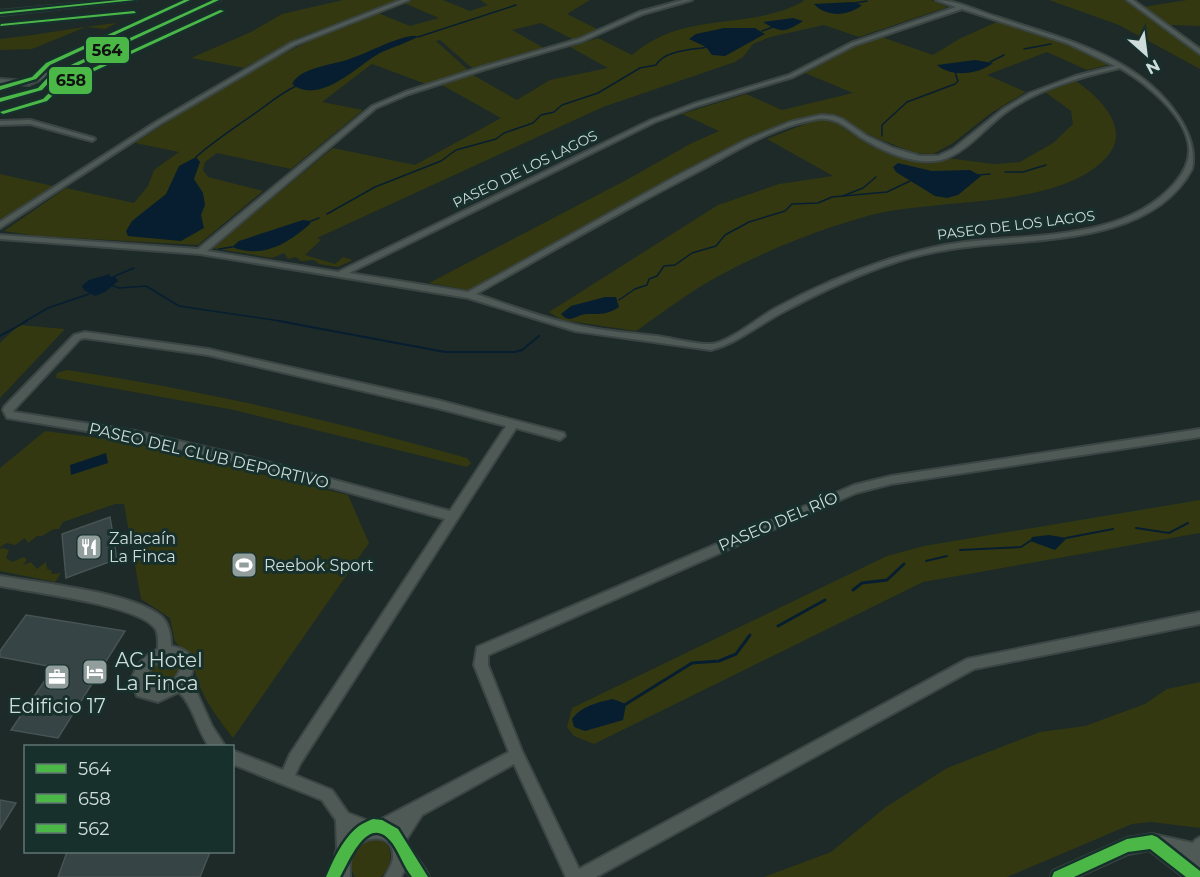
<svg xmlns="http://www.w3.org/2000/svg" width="1200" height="877" viewBox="0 0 1200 877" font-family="Montserrat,sans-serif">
<rect width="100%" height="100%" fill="#1d2a28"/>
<g fill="#333811">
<polygon points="343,0 399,0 298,38 244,68 191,58 251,32 282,14"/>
<path d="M 412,0 L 443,0 L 470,11 L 488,5 L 480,0 L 590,0 L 567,14 L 599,30 L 574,40 L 541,23 L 512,30 L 544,48 L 472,68 L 440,40 L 436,41 L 468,70 L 426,84 L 372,64 L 322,102 L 363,110 L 291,169 L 217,153 L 205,162 L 203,170 L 208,177 L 263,191 L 198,245 L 37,236 L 4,231 L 66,188 L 134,203 L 148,186 L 154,170 L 179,152 L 135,143 C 212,93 291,43 378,13 L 410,26 L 439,18 L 404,3 Z"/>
<path d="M 802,0 L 931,0 L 948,7 L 859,37 L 824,25 L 770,37 L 753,44 L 743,57 L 735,62 L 603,107 L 317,238 L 321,240 L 305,255 L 335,264 L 343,257 L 353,260 L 338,267 L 319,264 L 314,260 L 301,261 L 296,257 L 288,259 L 284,253 L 272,258 L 212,248 L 333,148 L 415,165 L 501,118 L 442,85 L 473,75 L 517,100 L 550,80 L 608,68 L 570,47 L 598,38 L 632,55 C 684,9 748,32 804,1 Z"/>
<polygon points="1049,0 1128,0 1200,56 1200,69 1119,25"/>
<polygon points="1187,0 1200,0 1200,26 1170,25 1143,7"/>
<polygon points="999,21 1074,46 1112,64 1087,70 1047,52 987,75 1026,92 991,113 953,143 933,154 915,153 884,141 865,133 838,116 805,119 753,139 473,291 429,283 630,178 690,144 719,131 682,114 746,94 782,110 853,93 805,73 856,46 882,37 933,55 959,39"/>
<path d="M 117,23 L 105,29 L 86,27 L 32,49 L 0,50 L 0,39 C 40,35 76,27 117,23 Z"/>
<path d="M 1076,81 C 1101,98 1135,132 1103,161 C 1053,209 936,198 871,215 C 817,230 764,251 715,278 C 688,293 662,313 636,331 L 562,320 L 549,312 L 718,205 L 779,184 L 833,176 L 767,139 L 810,122 L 830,119 L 874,148 L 874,143 L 922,160 L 946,158 L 994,164 L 1020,162 L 1053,143 L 1073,124 L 1071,111 L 1045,92 Z"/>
<polygon points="0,174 53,186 0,220"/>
<polygon points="19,325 65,329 0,398 0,343"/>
<path d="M 67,370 C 203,390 335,421 467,458 L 471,463 L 467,467 L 234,410 L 56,378 L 57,373 Z"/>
<path d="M 45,431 L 129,442 L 348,495 L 369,543 L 233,738 C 214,713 195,689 193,657 L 175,642 L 170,618 L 141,599 L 124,504 L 115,504 L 63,522 L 59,529 L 54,529 L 42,536 L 37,536 L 28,543 L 25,538 L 15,545 L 7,543 L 0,547 L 0,468 Z"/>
<polygon points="1200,500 1200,533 923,582 594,744 574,736 567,727 572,708 887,556 924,546"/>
<polygon points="3,548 9,550 6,558 12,562 24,557 27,560 23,565 31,562 37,569 46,562 47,569 51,570 52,574 61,573 55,582 0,571 0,549"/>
<path d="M 166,659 L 175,660 L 180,670 C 174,681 167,688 154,687 L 147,682 C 146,669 155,664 166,659 Z"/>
<polygon points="1200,682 1200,828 1151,822 1132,824 1007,877 764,877 831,852 886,807 947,768 1040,732 1085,726 1145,704 1167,689"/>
<path d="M 369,839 C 395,836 395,863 381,877 L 355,877 C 345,862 354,847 369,839 Z"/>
</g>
<g fill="#071e30">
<path d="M 853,2 L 862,5 C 849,16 827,18 814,4 Z"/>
<path d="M 793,18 L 803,21 C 785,33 781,33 763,22 Z"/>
<polygon points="724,28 755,28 765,34 725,56 712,55 706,47 689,39 696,34"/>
<path d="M 411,36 L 419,36 C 407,43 393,47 380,53 C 358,65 320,106 292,84 C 301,66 336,65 352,58 C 372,51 390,40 411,36 Z"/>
<path d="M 975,60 L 993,63 C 979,74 952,78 937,65 Z"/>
<polygon points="196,157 200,162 194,179 203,193 205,205 201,215 204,228 181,241 128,236 126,231 132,221 166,194 179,166"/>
<polygon points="898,163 932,171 970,170 981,176 958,195 947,198 935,196 896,172 893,167"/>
<path d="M 303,220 L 311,221 L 310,224 C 287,244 262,259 232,247 L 239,241 Z"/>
<polygon points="110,274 110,277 115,276 118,281 105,292 95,296 84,290 82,286 89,280"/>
<path d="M 605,297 L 616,297 L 619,307 C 607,315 600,314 587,314 C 577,314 570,325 561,314 L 571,306 Z"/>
<polygon points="106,453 108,463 71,475 70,465"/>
<polygon points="1049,535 1067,538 1055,550 1030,541 1032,537"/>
<path d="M 613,699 L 626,704 L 623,720 L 585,731 L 574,727 L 572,719 C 581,706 599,702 613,699 Z"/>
</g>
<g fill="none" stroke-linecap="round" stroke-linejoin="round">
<g stroke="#071e30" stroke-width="1.5">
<polyline points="855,3 867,1"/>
<polyline points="762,31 773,27"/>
<polyline points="418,37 516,5"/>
<polyline points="1024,49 1051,44"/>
<polyline points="990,62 1004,55"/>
<polyline points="882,136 882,125 907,102 955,84 958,81 955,72 958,71"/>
<path d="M 196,157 C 216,139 239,125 261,109 C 275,99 280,94 296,86"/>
<polyline points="1005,172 1023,172 1046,165"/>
<polyline points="978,175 990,174"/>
<polyline points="843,196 863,188 876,177"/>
<path d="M 327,214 L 375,187 L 441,161 L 456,150 L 496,139 L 504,133 L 533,123 L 541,115 L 554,112 L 562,105 L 598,93 L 640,68 L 656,65 C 665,50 692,50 708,47"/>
<polyline points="311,221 319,218"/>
<polyline points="219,249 232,247"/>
<polyline points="115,276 134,268"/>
<polyline points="111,285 119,288 146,286 179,306 287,322"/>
<polyline points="619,300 635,289 647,285 649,279 657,276 664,266 675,265 692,253 716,246 725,235 749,222 785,211 792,204 818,203 832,197 887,192 910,181"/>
<polyline points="24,322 48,308 89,294"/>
</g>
<g stroke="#071e30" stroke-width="2">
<polyline points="279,321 445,352 515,352 522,350 539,336"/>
<polyline points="0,336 27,321"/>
<polyline points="1136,528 1169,533 1188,523"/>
<polyline points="1066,538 1113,529"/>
<polyline points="960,550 1021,547 1030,541"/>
<polyline points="926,561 947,556"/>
</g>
<g stroke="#071e30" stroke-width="3">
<polyline points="853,590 862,583 887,580 904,564"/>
<polyline points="778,626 825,600"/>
<polyline points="626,704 692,663 719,661 736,654 750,635"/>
</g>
</g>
<g fill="#364445" stroke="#485353" stroke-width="1.5">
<polygon points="110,517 117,559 66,578 62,534"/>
<polygon points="26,615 125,631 58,738 11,730 50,673 48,666 0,657 0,651"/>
<polygon points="0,800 16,803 0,829"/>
<polygon points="67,852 210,852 200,877 58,877"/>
</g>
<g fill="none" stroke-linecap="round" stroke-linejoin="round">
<g stroke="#3b4644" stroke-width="4">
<g id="street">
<polygon points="117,0 136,0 0,15 0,11"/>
<polygon points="213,0 220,0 55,76 42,90 0,102 0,98 38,88 49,76 29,85 0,83 0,79 27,81 46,73 51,74"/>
<polygon points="401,0 409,0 295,45 160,124 0,228 0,222 156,122 291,43"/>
<path d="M 683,0 L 692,0 L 643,14 L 583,41 L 486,69 L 409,94 L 376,108 L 207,251 L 338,272 L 651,120 L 693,104 L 789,75 L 851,43 L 956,7 L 936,0 C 956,0 978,11 997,17 C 1045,33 1098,46 1138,75 C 1164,93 1200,133 1192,169 C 1152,244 1038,238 966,247 C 943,250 921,254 899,261 C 859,274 820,292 783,312 C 758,325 738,343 711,350 L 575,331 L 468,298 L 200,254 L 0,239 L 0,235 L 198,249 L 372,106 L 405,92 L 482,67 L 579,39 L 639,12 ZM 962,9 L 1067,43 L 1115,66 L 1075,76 L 1030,93 L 1003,109 L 953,149 L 938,156 L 920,156 L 893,148 L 867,136 L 842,119 L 834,116 L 821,115 L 790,122 L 746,140 L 675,177 L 468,292 L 349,273 L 655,122 L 697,106 L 793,77 L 855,45 ZM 1120,68 C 1146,83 1187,116 1189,148 C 1190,162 1183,174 1174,184 C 1125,240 1033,234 965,242 C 940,245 915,251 890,259 C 850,272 811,289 774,309 C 758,318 728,343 711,344 C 696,345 672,338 657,336 C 630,333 602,331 576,325 C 543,318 509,305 476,294 C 550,252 624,210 699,171 C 736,151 776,125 819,119 C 836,117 847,128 860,137 C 881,150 914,166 941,160 C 967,153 985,127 1006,112 C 1040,88 1080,77 1120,68 Z"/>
<polygon points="1127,0 1133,0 1200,49 1200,54"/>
<polygon points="30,120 94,138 95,139 92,141 30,124 0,125 0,121"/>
<path d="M 85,332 L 208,349 L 437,400 L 564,433 L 565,436 L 560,440 L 516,428 L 300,764 L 295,775 L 332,790 L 348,813 L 374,823 L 509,752 L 474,665 L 477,647 L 854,485 L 891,476 L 1200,429 L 1200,437 L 891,484 L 856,493 L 488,655 L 488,665 L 522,751 L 579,869 L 967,659 L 1200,612 L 1200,624 L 974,669 L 596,877 L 566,877 L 514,764 L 422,815 L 406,840 C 411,854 423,863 429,877 L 411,877 L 405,869 L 401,877 L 385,877 C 388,870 394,862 393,855 C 393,831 359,836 352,853 C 349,860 350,869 350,877 L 334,877 L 335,855 L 337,849 L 336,820 L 322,800 L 232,764 L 232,750 L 283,770 L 290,754 L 445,519 L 253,466 L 135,439 L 7,418 L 3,410 L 4,407 L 74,335 ZM 85,338 L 208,355 L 437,408 L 506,426 L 450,511 L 253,458 L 135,431 L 14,412 L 13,411 L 80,339 Z"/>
<path d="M 0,576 C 39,583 132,592 161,616 C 169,623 171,636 171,646 C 194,650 198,663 188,682 L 197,693 L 212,726 L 225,746 L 209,746 C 197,730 194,707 179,692 L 158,702 L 137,696 L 131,681 C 136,665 143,656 158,649 C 158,642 159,632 154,627 C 136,605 31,592 0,586 ZM 173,658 L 181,665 C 179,677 170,685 158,688 L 147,686 L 145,681 C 148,667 159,660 173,658 Z"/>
<polygon points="1152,834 1193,843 1195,840 1200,837 1200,877 1184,877 1149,850 1128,854 1077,877 1051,877 1053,871 1127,838"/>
</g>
</g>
<use href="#street" fill="#4f5956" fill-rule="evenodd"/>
<g stroke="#17302c" stroke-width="5">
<g id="bus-1">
<polygon points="119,0 135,0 0,14 0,12"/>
<polygon points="213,0 219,0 55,76 42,90 0,102 0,98 38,88 51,74"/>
<path d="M 373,819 L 382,820 L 398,829 L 428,877 L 412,877 C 404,867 400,854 393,844 C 369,811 350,859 340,877 L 326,877 C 333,860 344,837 359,826 C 363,823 368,821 373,819 Z"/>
<polygon points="1152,835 1157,837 1200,871 1200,877 1186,877 1150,849 1128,852 1074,877 1052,877 1054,872 1127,839"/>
</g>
</g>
<g stroke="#17302c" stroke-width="5">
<g id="bus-2">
<polygon points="220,10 224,11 62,86 47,101 3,114 0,112 43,99 58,84"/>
<polygon points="134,11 136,13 0,26 1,24"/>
</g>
</g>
<g stroke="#17302c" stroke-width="5">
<polygon id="bus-3" points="184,0 190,0 50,65 36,79 0,90 0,86 32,77 46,63"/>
</g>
<use href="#bus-1" fill="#4ab747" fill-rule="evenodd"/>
<use href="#bus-2" fill="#4ab747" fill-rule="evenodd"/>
<use href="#bus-3" fill="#4ab747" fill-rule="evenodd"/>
</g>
<defs>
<g id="restaurant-square" transform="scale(1.35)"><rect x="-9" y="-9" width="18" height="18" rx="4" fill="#919e9c" stroke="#17302c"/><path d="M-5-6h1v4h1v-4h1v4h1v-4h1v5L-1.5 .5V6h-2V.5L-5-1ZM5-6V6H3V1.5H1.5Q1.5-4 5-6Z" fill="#fff"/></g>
<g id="stadium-square" transform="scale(1.35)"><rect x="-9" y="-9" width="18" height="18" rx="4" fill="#919e9c" stroke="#17302c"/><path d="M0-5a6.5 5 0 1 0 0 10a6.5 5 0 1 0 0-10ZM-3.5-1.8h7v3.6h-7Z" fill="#fff"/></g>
<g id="hotel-square" transform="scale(1.35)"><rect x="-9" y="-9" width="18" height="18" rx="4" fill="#919e9c" stroke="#17302c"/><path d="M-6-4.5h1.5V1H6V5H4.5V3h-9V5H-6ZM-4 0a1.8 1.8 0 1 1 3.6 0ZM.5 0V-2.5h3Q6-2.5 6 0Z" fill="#fff"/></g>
<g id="office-square" transform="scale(1.35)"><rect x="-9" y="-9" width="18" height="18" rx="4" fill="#919e9c" stroke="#17302c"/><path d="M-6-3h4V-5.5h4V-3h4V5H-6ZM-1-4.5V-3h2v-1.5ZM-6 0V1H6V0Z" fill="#fff"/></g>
</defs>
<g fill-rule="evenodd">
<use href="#restaurant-square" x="89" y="547"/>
<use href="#stadium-square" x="244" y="565"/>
<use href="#hotel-square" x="95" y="672"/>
<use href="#office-square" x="57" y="677"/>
</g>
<g text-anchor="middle" stroke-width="6" stroke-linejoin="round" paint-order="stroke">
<g font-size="14" fill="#cfddda" stroke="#17302c">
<text transform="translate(525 169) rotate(-26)" y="5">PASEO DE LOS LAGOS</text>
<text transform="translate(1016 225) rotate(-7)" y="5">PASEO DE LOS LAGOS</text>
</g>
<g font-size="16" fill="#cfddda" stroke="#17302c">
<text transform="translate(209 455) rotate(13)" y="6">PASEO DEL CLUB DEPORTIVO</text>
<text transform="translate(778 521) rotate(-23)" y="6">PASEO DEL RÍO</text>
</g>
<g font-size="16" fill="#cfddda" stroke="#17302c" text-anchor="start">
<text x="109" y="544">Zalacaín<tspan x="109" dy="18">La Finca</tspan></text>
<text x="264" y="571">Reebok Sport</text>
</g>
<g font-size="20" fill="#cfddda" stroke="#17302c" text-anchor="start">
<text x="115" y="667">AC Hotel<tspan x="115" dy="23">La Finca</tspan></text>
<text x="57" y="713" text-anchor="middle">Edificio 17</text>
</g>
</g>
<g stroke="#17302c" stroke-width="2">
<rect x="85" y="36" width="45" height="28" rx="6" fill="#4ab747"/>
<rect x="48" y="66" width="45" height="29" rx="6" fill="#4ab747"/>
</g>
<g font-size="16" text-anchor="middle" font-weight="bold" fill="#111">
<text x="107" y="56">564</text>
<text x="71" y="86">658</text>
</g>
<rect x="24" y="745" width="210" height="108" fill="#17302c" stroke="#617572" stroke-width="1.5"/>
<rect x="36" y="764" width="30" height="9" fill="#4ab747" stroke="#617572" stroke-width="1.5"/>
<text x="78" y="775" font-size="18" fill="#cfddda">564</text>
<rect x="36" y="794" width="30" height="9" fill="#4ab747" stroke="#617572" stroke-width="1.5"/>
<text x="78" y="805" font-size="18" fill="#cfddda">658</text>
<rect x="36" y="824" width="30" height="9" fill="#4ab747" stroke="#617572" stroke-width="1.5"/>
<text x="78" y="835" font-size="18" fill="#cfddda">562</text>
<g transform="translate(1146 54) rotate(152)" stroke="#17302c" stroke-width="4.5" paint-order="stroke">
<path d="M0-4.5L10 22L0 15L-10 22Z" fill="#cfddda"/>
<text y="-9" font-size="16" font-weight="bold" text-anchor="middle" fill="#cfddda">N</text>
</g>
</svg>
